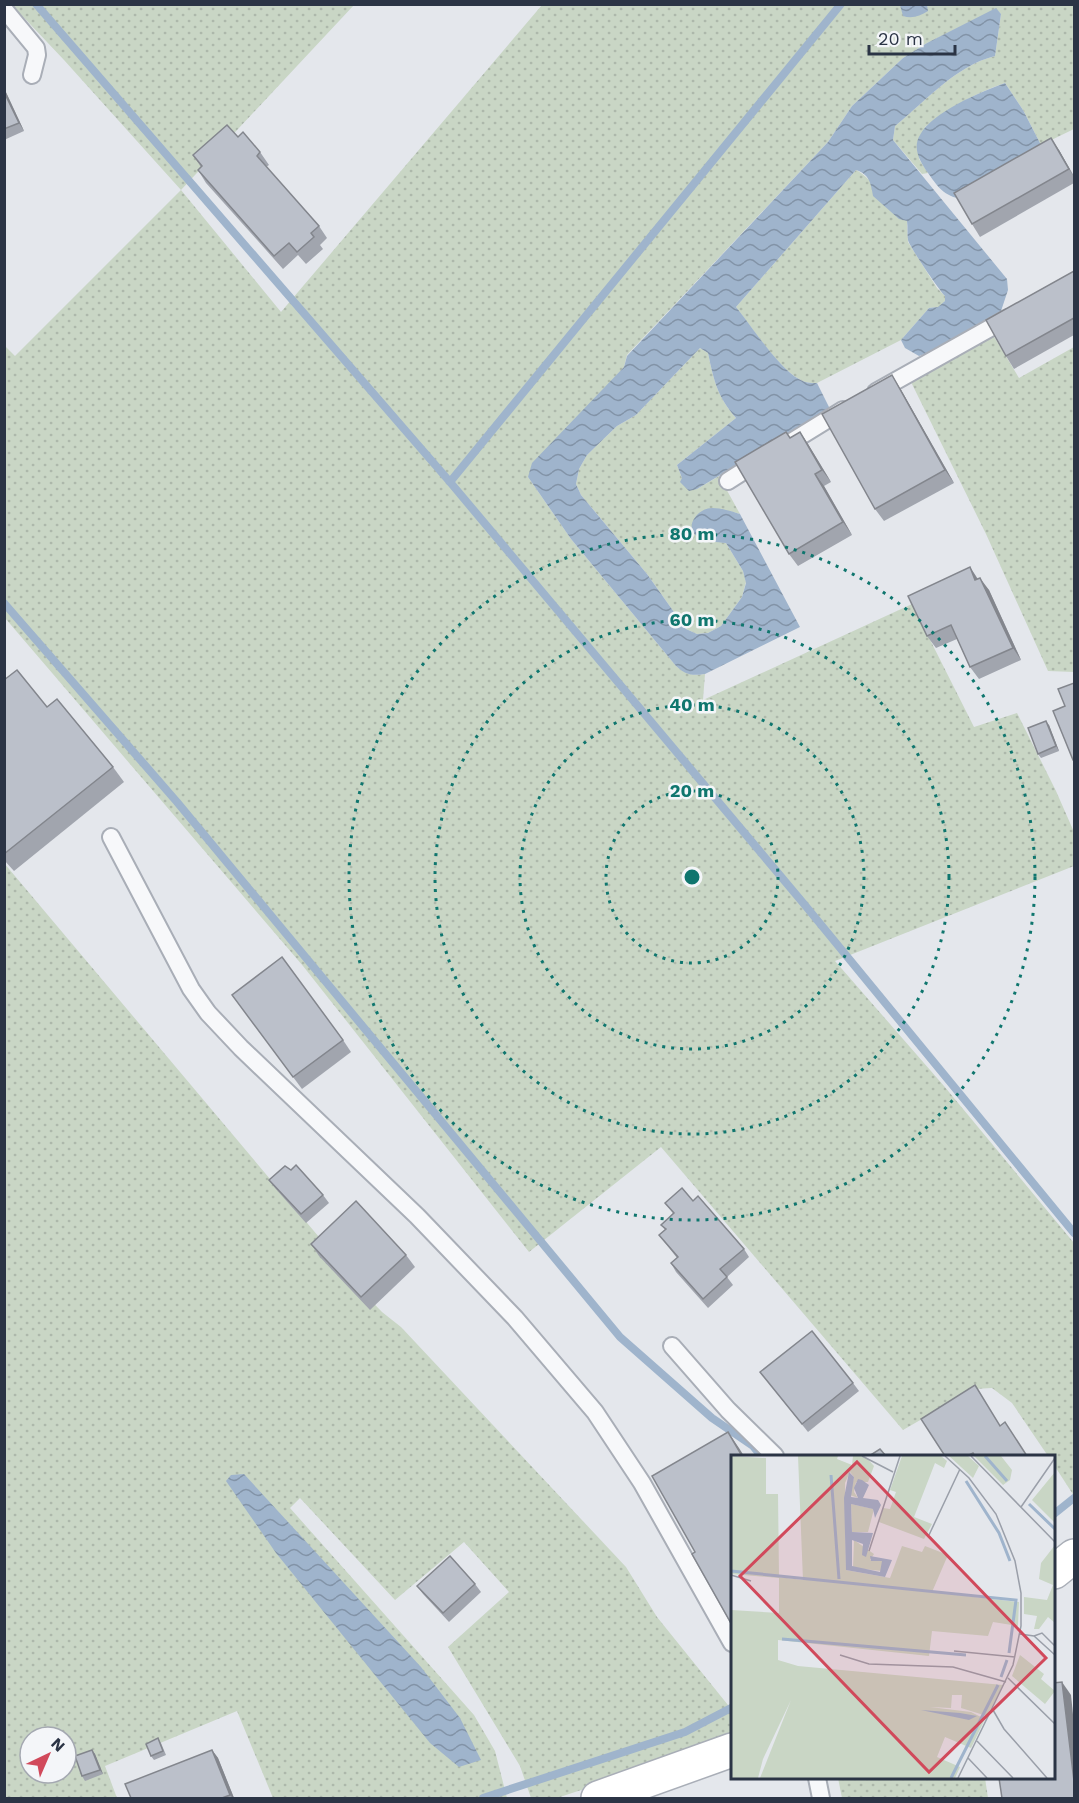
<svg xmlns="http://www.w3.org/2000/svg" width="1079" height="1803" viewBox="0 0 1079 1803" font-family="'Work Sans',sans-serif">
<defs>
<pattern id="grass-dots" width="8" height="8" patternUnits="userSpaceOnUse" patternTransform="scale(1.5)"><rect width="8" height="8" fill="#c9d6c5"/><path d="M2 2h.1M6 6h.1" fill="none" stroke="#adb8ab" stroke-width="1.8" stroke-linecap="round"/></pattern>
<pattern id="water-waves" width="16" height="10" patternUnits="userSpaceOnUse" patternTransform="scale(1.5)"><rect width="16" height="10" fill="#9fb4cc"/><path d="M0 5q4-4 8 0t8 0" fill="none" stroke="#8293a7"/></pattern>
</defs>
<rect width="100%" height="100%" fill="#e4e7ec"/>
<g fill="url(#grass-dots)" fill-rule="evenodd">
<path d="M 12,5 L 354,5 L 181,190 L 281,312 L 542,5 L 1074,5 L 1074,129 L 1041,145 L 1023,110 L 1005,83 C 975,93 950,108 925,127 L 919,159 L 928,173 L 922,174 L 893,140 L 895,126 C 926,101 955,66 995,56 L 1001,14 L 996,9 L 927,43 L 903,58 L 852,106 L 828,142 L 627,355 L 624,367 L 528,477 L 571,539 L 676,666 C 686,674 692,676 705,674 L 703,700 L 912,604 L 974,727 L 1017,713 L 1056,791 L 1074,832 L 1074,866 L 835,961 L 944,1086 L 1074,1243 L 1074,1496 L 1054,1465 L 1054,1456 L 1048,1456 L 1012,1403 L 992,1388 L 974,1389 L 903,1430 L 661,1147 L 529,1252 L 303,966 L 5,618 L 4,345 L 15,356 L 181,190 L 64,60 Z"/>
<path d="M 856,170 C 866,173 897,211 907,221 L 908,242 L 937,288 L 945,296 L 945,301 L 939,307 L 929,308 L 901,340 L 817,383 C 810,383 805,383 799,379 C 779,369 751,326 736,307 Z"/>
<polygon points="993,335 1019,378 1074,347 1074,672 1048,671 986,534 911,382"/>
<path d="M 700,348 L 708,353 C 714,381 717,396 736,418 L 677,465 L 682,478 L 697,489 L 719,476 L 740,514 L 729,511 L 699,538 L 726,543 L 743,571 L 746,582 L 742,597 L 721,626 L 708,633 L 697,634 L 686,629 L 647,574 L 581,495 L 576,484 L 579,469 L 587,455 L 617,426 L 636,415 Z"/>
<path d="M 4,863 L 324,1243 L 329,1257 L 382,1312 L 401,1327 L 626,1567 L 657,1617 L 732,1710 L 732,1740 L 557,1798 L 531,1798 L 520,1766 L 448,1647 L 509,1592 L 464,1542 L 395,1600 L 300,1498 L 290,1508 L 474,1715 L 495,1751 L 507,1798 L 273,1798 L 237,1711 L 105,1766 L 117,1798 L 5,1798 ZM 30,1737 L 66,1737 L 66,1773 L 30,1773 Z"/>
<polygon points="838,1778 985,1778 988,1798 842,1798"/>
</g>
<g fill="url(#water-waves)">
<path d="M 900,5 L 927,5 L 928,11 C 920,16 912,19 903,16 Z"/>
<path d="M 996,8 L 1001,14 L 995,56 C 955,66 926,101 895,126 L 893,140 L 1007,279 L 1008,290 L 1000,314 L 928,353 L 919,356 L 905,348 L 901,340 L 929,308 L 938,307 L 945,301 L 945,296 C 939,290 909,246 908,240 C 907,234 908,227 907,221 L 899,219 L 873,196 C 871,183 869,174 856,170 L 736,307 C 751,325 779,369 799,379 C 805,383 810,383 817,383 L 830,409 L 697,489 L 689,491 L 680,482 L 682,478 L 677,465 L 736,418 C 717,396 714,381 708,353 L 700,348 L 636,415 L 617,426 L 587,455 L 579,469 L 576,484 L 581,495 L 647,574 L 686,629 L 697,634 L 708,633 L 721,626 L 742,597 L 746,583 L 743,571 L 726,543 C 717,542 705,542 698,537 C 683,527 698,508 712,508 C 721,508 731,511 740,514 L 800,627 L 705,674 C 692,676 686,675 676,666 L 571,539 L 528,477 L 532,463 L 624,367 L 627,356 L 828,142 L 852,106 L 903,58 L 927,43 Z"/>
<path d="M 1005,83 L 1023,110 L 1041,145 L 967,200 C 945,197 940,190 928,173 C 920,162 912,148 920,135 C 931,113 982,91 1005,83 Z"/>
<polygon points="244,1474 421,1667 460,1718 481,1760 459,1767 430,1743 276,1553 226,1481 231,1475"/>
</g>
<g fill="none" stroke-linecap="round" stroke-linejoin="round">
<g stroke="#9fb4cc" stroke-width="8">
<polyline points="36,4 450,482 804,904 1074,1233"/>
<polyline points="450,482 841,4"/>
<polyline points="4,603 177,802 620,1337 712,1418 753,1446 761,1456"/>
<polyline points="1054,1514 1074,1498"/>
<polyline points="483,1798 685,1732 731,1708"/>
</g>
<g stroke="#a9aeb7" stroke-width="20">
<g id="lane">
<polyline points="4,9 36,48 37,55 32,75"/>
<polyline points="876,392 1008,318"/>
<polyline points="783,447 843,410"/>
<polyline points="728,481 761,460"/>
<polyline points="111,837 191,989 208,1013 241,1048 417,1216 515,1318 595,1412 642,1483 732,1643"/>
<polyline points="672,1346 728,1410 775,1456"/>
<polyline points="817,1778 821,1798"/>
</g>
</g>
<g stroke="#a9aeb7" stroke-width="36">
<g id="secondary">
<polyline points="1054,1572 1074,1556"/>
<polyline points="598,1798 732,1750"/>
</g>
</g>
<use href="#lane" stroke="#f7f8fa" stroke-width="16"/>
<use href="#secondary" stroke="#fff" stroke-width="33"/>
</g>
<g fill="#a1a5ae">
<polygon points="4,88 24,131 4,140"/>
<polygon points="238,137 260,152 269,165 266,167 319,226 327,238 320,245 323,249 306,264 298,255 283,269 206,183 198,170 201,167 193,155"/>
<polygon points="1059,150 1074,176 1074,183 980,237 972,224"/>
<polygon points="1074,271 1074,335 1014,369 1006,356"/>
<polygon points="900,388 954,483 884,521 875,509"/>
<polygon points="786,432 790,438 800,432 808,444 831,482 824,486 852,535 798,566 789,554"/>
<polygon points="970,567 978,579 989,590 1021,660 979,679 970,667 957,639 936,648 927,636"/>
<polygon points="4,680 47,707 113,767 124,782 14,871 4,860"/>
<polygon points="1049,725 1059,751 1041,758 1038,754"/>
<polygon points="232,995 343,1040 351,1052 302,1089"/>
<polygon points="269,1180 323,1195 329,1203 306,1223 275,1188"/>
<polygon points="693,1201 744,1249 749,1257 727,1277 733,1285 708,1308 676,1272 671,1263 677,1258 659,1235 665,1230 661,1225 673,1213 665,1203"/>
<polygon points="311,1244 406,1255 415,1267 370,1310 319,1256"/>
<polygon points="760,1372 853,1383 859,1391 808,1432"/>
<polygon points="475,1584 481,1592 449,1622 423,1594 417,1586"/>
<polygon points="158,1738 161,1743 166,1755 154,1760 151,1756"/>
<polygon points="92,1750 95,1754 103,1774 85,1781 82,1776"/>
<polygon points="212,1750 218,1758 234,1798 131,1798"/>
</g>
<g fill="#83868d">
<polygon points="4,88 24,131 19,123 4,92"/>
<polygon points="1051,138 1059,150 1074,177 1069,169"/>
<polygon points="892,375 900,388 954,483 945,470"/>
<polygon points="800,432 808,444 831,482 822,470"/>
<polygon points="815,474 824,486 852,535 843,522"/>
<polygon points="970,567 978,580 975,580"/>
<polygon points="980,578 989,590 1021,660 1013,648"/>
<polygon points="1046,721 1049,725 1059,751 1056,746"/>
<polygon points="728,1432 739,1448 744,1456 742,1456"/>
<polygon points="1062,1682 1071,1695 1074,1724 1074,1781"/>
<polygon points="92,1750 95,1754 103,1774 100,1770"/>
<polygon points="212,1750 218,1758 234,1798 233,1798 230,1795"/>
</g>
<g fill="#bbc0ca" stroke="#83868d" stroke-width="1.5">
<polygon points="4,92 19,123 4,129"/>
<polygon points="227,125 238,137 243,132 260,152 257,156 319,226 311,233 314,237 297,252 289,243 274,256 198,170 202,166 193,155"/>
<polygon points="1051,138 1069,169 972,224 954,193"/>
<polygon points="1074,271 1074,318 1006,356 986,320"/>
<polygon points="892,375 945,470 875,509 822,414"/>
<polygon points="786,432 790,438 800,432 822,470 815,474 843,522 789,554 735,462"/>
<polygon points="970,567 975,580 980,578 1013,648 970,667 951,625 927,636 908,596"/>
<polygon points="17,670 47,707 57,699 113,767 4,854 4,680"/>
<polygon points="1074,683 1074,760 1073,760 1053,711 1065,706 1058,689"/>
<polygon points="1046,721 1056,746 1038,754 1028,728"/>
<polygon points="282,957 343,1040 293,1077 232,995"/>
<polygon points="296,1165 323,1195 301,1214 269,1180 285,1166 291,1170"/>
<polygon points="682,1188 693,1201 698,1196 744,1249 720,1269 727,1277 703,1299 671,1263 678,1257 659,1235 666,1229 661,1225 674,1213 665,1203"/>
<polygon points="356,1201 406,1255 361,1297 311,1244"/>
<polygon points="812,1331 853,1383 802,1424 760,1372"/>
<polygon points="975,1385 1000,1426 1005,1422 1027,1456 975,1456 973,1453 967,1456 945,1456 921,1419"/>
<polygon points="728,1432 742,1456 732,1456 732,1625 692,1554 695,1552 652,1476"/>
<polygon points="880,1449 886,1456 869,1456"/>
<polygon points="450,1556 475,1584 443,1613 417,1586"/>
<polygon points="1062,1682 1074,1781 1074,1798 1002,1798 999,1778 1053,1778 1053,1683"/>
<polygon points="158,1738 163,1751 151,1756 146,1744"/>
<polygon points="92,1750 100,1770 82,1776 75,1756"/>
<polygon points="212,1750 230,1795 222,1798 131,1798 125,1784"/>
</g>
<g fill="none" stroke="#0f766e" stroke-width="3" stroke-dasharray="3 6">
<circle cx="692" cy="877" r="86"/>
<circle cx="692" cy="877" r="172"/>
<circle cx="692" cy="877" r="257"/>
<circle cx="692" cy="877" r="343"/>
</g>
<g transform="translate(731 1455)">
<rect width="324" height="324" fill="#e4e7ec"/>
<path d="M 0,1 L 35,3 L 35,39 L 47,39 L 48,122 L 72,125 L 67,1 L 107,1 L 106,4 L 121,10 L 122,1 L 134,1 L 143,11 L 137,27 L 125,27 L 123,37 L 127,43 L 119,40 L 123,22 L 119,17 L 114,28 L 115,115 L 159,123 L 171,91 L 191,97 L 194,91 L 217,100 L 201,137 L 288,147 L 287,171 L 262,167 L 257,181 L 201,176 L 198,201 L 47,185 L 47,205 L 67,211 L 272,230 L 256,261 L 230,253 L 231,240 L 221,240 L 220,253 L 199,252 L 240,257 L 254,264 L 240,293 L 214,282 L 206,302 L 229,312 L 224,323 L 29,323 L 60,245 L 32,304 L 27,323 L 0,323 L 0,155 L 48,158 L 48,123 L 0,119 ZM 171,1 L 210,1 L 216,6 L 213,13 L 204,8 L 183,62 L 201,69 L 193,84 L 148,67 L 152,53 L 159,54 L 165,37 L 159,35 ZM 218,1 L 237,1 L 248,11 L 242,23 ZM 243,1 L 270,1 L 281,15 L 279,25 L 272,30 ZM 324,17 L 324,68 L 301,45 ZM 120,49 L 143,54 L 137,77 L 121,77 ZM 123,85 L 143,99 L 139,105 L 151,106 L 151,116 L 122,113 ZM 324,90 L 324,168 L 317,162 L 308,174 L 303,174 L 306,161 L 293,159 L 293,142 L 316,145 L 322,130 L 308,124 L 310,108 ZM 289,200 L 313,219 L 310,224 L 324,236 L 314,249 L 281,221 Z" fill="#c9d6c5"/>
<path d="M 118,17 L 123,22 L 120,42 L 127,43 L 123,33 L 127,24 L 131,25 L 138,30 L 132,43 L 147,45 L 150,50 L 144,63 L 142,54 L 120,49 L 121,77 L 142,78 L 135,102 L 131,100 L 132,89 L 121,85 L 121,111 L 149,117 L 151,106 L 140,106 L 139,101 L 161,105 L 154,122 L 115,115 L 113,43 ZM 190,255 L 229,258 L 246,261 L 238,265 Z" fill="#9fb4cc"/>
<path fill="none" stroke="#9fb4cc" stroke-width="3" d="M 254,1 L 276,26M 100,20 L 108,124M 235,26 L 268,78 L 279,106M 298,49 L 324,74M 0,116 L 285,145 L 278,198M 51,184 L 235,200M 270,222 L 276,205M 220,323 L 267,230"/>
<path fill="none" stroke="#9a9fa9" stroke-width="1.5" d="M 131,1 L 162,17M 214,1 L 238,23 L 265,59 L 284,106 L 290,138 L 290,171 L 282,210 L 227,323M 240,1 L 324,87M 290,52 L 324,3M 198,80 L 229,14M 138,96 L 169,1M 0,120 L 20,126M 289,179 L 303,181 L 324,200M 303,181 L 311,178 L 324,191M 223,196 L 284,202M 109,200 L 138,209 L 222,212 L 275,227M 277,223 L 324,269M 262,255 L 273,274 L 316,323M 246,286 L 282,323M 237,303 L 256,323"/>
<path fill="#d1495b" fill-opacity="0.15" stroke="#d1495b" stroke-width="3" d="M 126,7 L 315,203 L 198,317 L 9,121 Z"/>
<rect width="324" height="324" fill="none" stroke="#2b3445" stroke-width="3"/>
</g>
<circle cx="692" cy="877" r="9" fill="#0f766e" stroke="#f4f6f9" stroke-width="3"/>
<g font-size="18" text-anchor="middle" font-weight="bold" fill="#0f766e" stroke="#f4f6f9" stroke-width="5" stroke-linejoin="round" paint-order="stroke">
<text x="692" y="540">80 m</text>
<text x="692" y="626">60 m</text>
<text x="692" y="711">40 m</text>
<text x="692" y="797">20 m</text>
</g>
<rect width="1079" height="1803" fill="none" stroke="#2b3445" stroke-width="12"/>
<g transform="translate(48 1755) rotate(44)"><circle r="28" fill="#f4f6f9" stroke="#a4a8b1" stroke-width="1.5"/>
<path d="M0-4.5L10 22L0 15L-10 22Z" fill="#d1495b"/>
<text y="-9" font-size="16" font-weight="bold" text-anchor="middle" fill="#2b3445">N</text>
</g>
<path d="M869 45v9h86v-9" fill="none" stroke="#2b3445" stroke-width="3"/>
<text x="878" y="45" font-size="18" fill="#2b3445" stroke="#f4f6f9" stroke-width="4.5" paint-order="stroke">20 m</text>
</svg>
